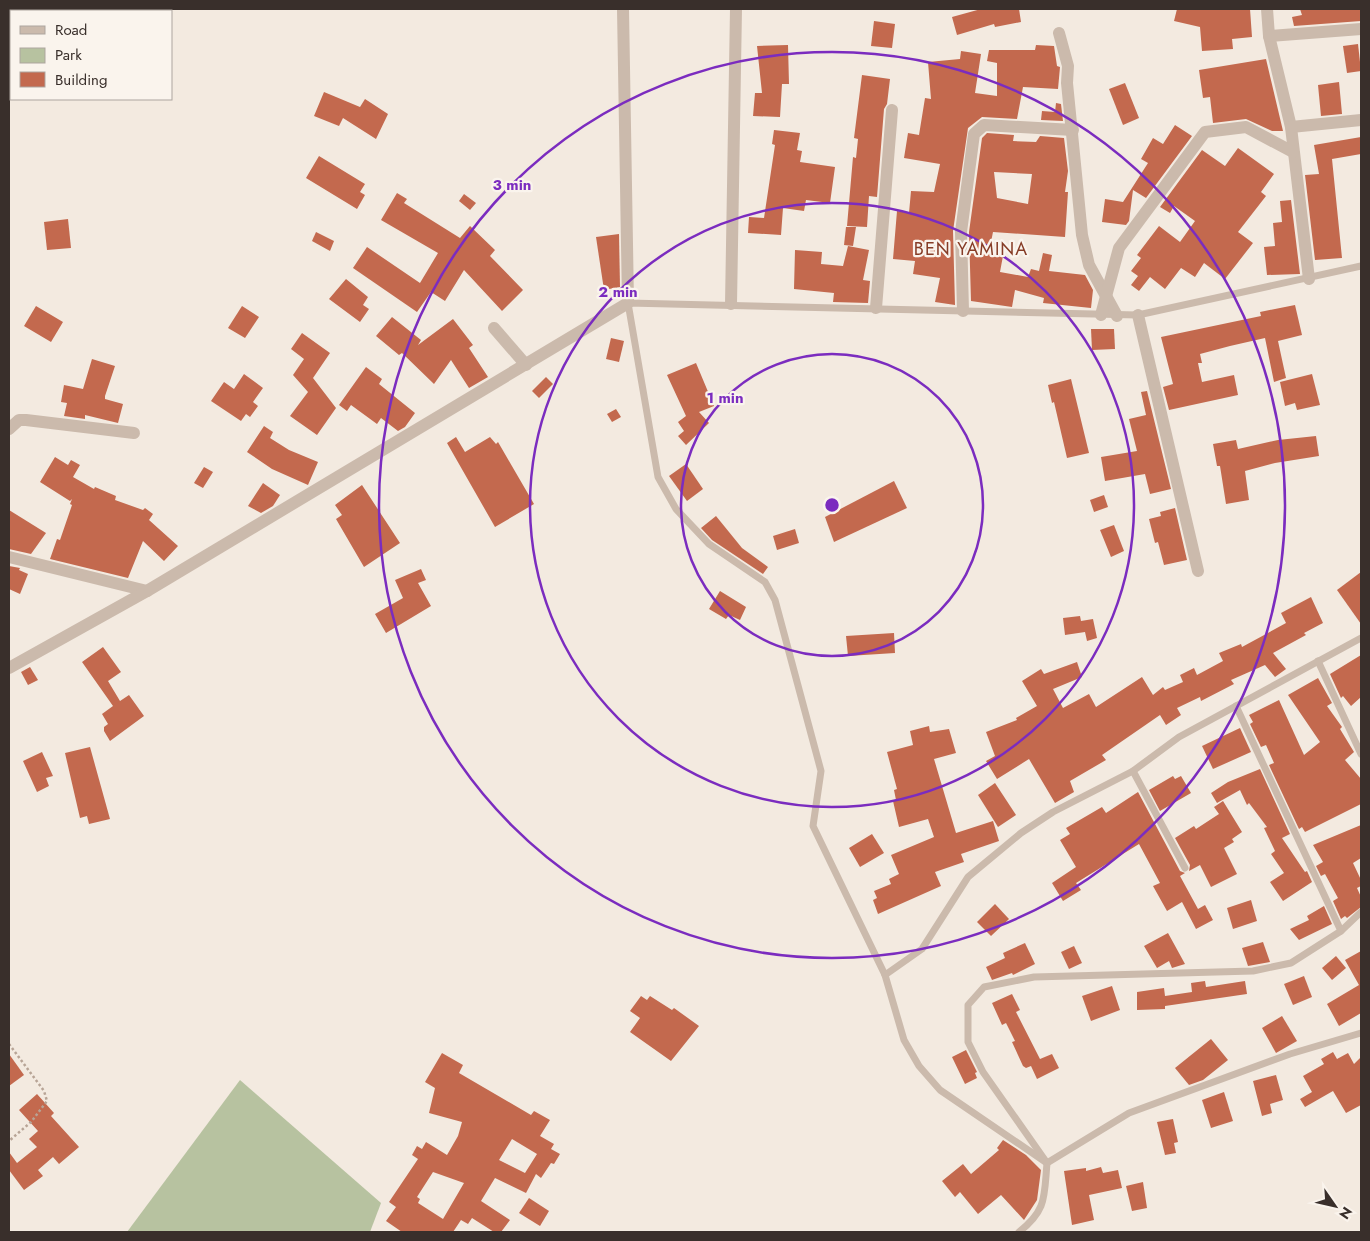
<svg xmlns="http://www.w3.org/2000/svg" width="1370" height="1241" viewBox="0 0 1370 1241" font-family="Jost,sans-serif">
<rect width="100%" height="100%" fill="#f3eae0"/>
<polygon fill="#b7c2a0" points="240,1080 381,1203 370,1232 127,1232"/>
<g fill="#c3694e" fill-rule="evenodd">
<polygon points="981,9 1019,9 1021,22 995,27 994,24 957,35 952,17"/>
<polygon points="1177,9 1250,9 1252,37 1232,39 1233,49 1202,51 1200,27 1174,21"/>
<polygon points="1300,9 1361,9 1361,21 1294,26 1292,17 1302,15"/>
<polygon points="874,21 895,24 892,48 871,46"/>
<polygon points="1358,44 1361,71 1347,73 1343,46"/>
<polygon points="788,45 789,84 782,84 780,117 753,116 755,93 762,93 757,46"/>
<polygon points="1036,45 1054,46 1057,66 1060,67 1058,89 1023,87 1017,119 982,117 968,128 953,231 955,305 935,302 940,278 913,274 915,261 893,259 897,211 909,213 911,191 934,192 940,164 904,158 908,133 919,135 925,98 931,99 928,62 960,59 961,51 981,54 975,93 997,96 997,63 987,61 989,50 1035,50"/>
<polygon points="1266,59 1283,131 1272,131 1246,119 1213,123 1210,97 1203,98 1199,70"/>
<polygon points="862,75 890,79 887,104 884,109 877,197 869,196 867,227 847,226 853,157 856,158 858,139 854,138"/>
<polygon points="1339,82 1342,114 1321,116 1318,85"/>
<polygon points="1125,83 1139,118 1123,125 1109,89"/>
<polygon points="324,92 360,107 365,99 388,114 376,139 343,118 339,126 314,116"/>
<polygon points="1056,103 1061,104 1063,121 1041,120 1042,111 1055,112"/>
<polygon points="1175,125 1192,136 1146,198 1133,190 1129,221 1126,225 1102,222 1105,199 1123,202 1148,163 1141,159 1153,138 1163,144"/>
<polygon points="774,130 800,133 797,150 802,151 800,162 835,167 830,203 806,200 804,211 783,208 781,235 748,233 749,217 764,218 775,145 772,144"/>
<path d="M 987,133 L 1014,135 L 1013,141 L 1036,142 L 1040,136 L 1064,138 L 1068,171 L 1065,192 L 1068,192 L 1065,237 L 993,232 L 991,242 L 1005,245 L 1000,272 L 1028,277 L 1031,269 L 1039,271 L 1043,253 L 1052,255 L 1049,271 L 1085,275 L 1093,290 L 1091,308 L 1043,303 L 1044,298 L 1015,290 L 1012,307 L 971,301 L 969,232 L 982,138 ZM 994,172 L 1032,174 L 1028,204 L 997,198 Z"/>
<polygon points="1361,137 1361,154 1332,159 1342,258 1315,260 1305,175 1319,174 1314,145"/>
<polygon points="1238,148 1274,174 1261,192 1266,196 1238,232 1253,243 1225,279 1204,263 1195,277 1181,268 1165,289 1150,277 1139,291 1131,285 1138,276 1131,271 1141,258 1137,255 1159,226 1180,242 1195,221 1174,206 1170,213 1160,207 1202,150 1225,166"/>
<polygon points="319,156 365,184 360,192 365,195 357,209 306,178"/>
<polygon points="397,193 407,199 404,203 460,238 470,226 495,250 490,256 523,290 502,311 464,270 445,301 431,292 417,312 353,268 367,247 420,283 438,253 381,220"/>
<polygon points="464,194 476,203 470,210 459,201"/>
<polygon points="1291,200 1300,274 1267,275 1264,247 1275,246 1273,223 1282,222 1280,201"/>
<polygon points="68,219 71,248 47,250 44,222"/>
<polygon points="846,227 856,227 853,246 844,245"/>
<polygon points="316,232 334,241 330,251 312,241"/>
<polygon points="619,234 620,287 604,290 596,237"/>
<polygon points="848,246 869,250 863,280 870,281 868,303 833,302 834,293 794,289 795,250 822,252 821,264 843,266"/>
<polygon points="346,279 368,297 363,305 369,309 360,322 329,299"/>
<polygon points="1295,305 1302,335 1278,341 1286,378 1274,382 1265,338 1230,346 1200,354 1202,363 1198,363 1202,382 1234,375 1238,395 1169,410 1163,387 1173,384 1161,337 1261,316 1260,312"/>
<polygon points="36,306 63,322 51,342 24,326"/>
<polygon points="242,306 259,317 245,338 228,328"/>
<polygon points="392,317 421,340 418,345 453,319 473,345 469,348 488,377 469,388 451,360 434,384 402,353 399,355 376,336"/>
<polygon points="1091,329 1114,329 1115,349 1092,350"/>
<polygon points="302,333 330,353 313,378 336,408 317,435 290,416 308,392 293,375 304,359 291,349"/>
<polygon points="611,338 624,341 619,362 606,359"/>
<polygon points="92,359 115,366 105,396 105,399 123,404 118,423 85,415 85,419 64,416 67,403 61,402 64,385 83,389"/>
<polygon points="696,363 714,406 699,412 709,423 686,445 678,436 684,431 678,422 686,416 667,375"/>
<polygon points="366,367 382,379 379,384 415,413 405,427 398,431 381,418 377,424 351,405 347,411 339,405"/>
<polygon points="244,374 263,388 253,402 258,406 250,417 246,414 241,421 211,401 224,382 234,389"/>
<polygon points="1312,374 1320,405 1297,410 1295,403 1285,406 1280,382"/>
<polygon points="546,377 553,384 539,398 532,391"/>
<polygon points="1071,379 1089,453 1067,458 1054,402 1052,403 1048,385"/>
<polygon points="1147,391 1171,489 1150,494 1145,474 1105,481 1101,457 1137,451 1129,419 1146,415 1141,392"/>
<polygon points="616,409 621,417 612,422 607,414"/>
<polygon points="264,426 273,432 270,438 289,450 318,462 308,485 272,469 247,452"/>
<polygon points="1316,436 1319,456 1275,463 1245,471 1249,500 1226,504 1220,466 1217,466 1213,444 1236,440 1238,449 1278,440"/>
<polygon points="456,437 465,452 490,437 496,444 498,442 534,504 495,527 447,443"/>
<polygon points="55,457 68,465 71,460 80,465 73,477 94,489 95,487 116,496 115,500 143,510 145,508 153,514 149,520 178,546 164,561 143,541 128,578 50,559 57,539 60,540 72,505 70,504 72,499 70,501 40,482"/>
<polygon points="686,464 703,489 687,501 669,476"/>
<polygon points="204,467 213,472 203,488 194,483"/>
<polygon points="894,481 907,508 834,542 825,517"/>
<polygon points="263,483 280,495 273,506 261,513 248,506"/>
<polygon points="362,485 400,543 364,567 336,519 342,515 335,505"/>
<polygon points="1104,495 1108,507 1094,512 1090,500"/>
<polygon points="1175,508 1187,560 1164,565 1158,542 1155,543 1149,519 1161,516 1160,512"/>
<polygon points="9,510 46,533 31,554 9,549"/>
<polygon points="716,516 742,548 768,567 763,574 712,540 701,528"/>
<polygon points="1114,525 1124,551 1111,557 1100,530"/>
<polygon points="795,529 799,543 777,550 773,536"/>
<polygon points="9,566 20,568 19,570 28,574 20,594 9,589"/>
<polygon points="421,569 426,580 418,583 431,606 386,633 375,614 403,598 395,580"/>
<polygon points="1361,572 1361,624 1337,590"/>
<polygon points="720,591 746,607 740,620 729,615 726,619 709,609"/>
<polygon points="1311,597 1323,623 1304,633 1306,635 1273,653 1286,669 1275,677 1265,665 1231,680 1234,684 1201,701 1200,697 1177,708 1181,715 1166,725 1160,715 1102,755 1106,760 1070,781 1074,792 1055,803 1029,759 997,779 986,761 995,756 986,732 1017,720 1016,718 1037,706 1022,681 1041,669 1044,674 1077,662 1082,677 1053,689 1063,708 1089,694 1096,707 1142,677 1153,695 1163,687 1165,690 1183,682 1180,675 1194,668 1197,675 1223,661 1219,653 1241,644 1242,647 1286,623 1281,613"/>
<polygon points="1080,616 1081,621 1093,619 1097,638 1087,641 1085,632 1065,635 1063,618"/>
<polygon points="894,633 895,653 848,656 846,636"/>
<polygon points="103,647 121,672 108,681 120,701 129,695 144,716 110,741 104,731 104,727 108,724 102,714 113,706 82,662"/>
<polygon points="1361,655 1361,697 1351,706 1343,696 1341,698 1330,674"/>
<polygon points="30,667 38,680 28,685 21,672"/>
<polygon points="1318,678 1332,703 1327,706 1342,727 1340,729 1354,752 1345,760 1361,779 1361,804 1305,832 1302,827 1299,829 1269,765 1274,763 1266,745 1261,747 1250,724 1253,722 1249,715 1279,700 1304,755 1320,742 1288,695"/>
<polygon points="929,726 930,732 949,729 956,753 934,759 956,833 993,821 999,841 961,854 964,862 935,872 941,886 878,914 873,900 877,898 874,891 891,884 889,879 899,874 891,855 934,837 928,819 899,827 893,801 896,800 894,790 897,789 887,752 913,745 910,731"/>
<polygon points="1240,728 1251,752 1213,769 1202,746"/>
<polygon points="90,747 110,819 89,824 87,816 80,818 65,753"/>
<polygon points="42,752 53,776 46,778 49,786 37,792 23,761"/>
<polygon points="1260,769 1290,834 1282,838 1305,872 1307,871 1312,882 1283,901 1270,882 1284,873 1271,854 1275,851 1264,828 1267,827 1249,803 1247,805 1240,790 1217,803 1211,793 1228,782"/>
<polygon points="1173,776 1175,779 1181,776 1191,793 1160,811 1149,790"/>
<polygon points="995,783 1016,815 998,827 978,795"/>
<polygon points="1138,792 1180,871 1185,873 1180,876 1198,909 1205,905 1213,920 1196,929 1182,902 1167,911 1153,886 1160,883 1139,844 1076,883 1081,890 1063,901 1052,883 1076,867 1060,840 1070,834 1066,828 1102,807 1106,813"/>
<polygon points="1223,801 1242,832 1232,839 1234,842 1224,848 1237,874 1211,887 1200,865 1189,871 1190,865 1175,838 1194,826 1196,829 1219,814 1214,807"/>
<polygon points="1361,825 1361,858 1353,863 1361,880 1361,886 1357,888 1361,897 1361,907 1347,918 1345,916 1341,919 1333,901 1338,898 1325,874 1321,876 1316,866 1323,862 1313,845"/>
<polygon points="872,834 884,853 860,867 849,848"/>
<polygon points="1251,900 1257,921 1233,929 1227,908"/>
<polygon points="995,904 1009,919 991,936 977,922"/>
<polygon points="1324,906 1332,924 1299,940 1290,929 1309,920 1307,916"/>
<polygon points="1168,933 1185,964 1172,968 1169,961 1157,968 1144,946"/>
<polygon points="1263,942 1270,962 1248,966 1242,948"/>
<polygon points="1025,943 1035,964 1013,975 1012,973 992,980 986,967 1005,958 1003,953"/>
<polygon points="1074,946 1082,963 1069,969 1061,952"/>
<polygon points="1361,951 1361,1013 1339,1026 1327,1004 1359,985 1345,960"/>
<polygon points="1336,956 1346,968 1332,980 1322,968"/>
<polygon points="1304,976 1312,997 1293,1005 1284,984"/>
<polygon points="1205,981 1206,987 1245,981 1247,994 1165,1006 1165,1009 1137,1010 1137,992 1164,988 1165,996 1192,992 1191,983"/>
<polygon points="1112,986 1120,1010 1091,1021 1082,996"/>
<polygon points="1012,994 1020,1010 1016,1012 1040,1059 1052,1054 1059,1068 1037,1079 1031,1066 1026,1068 1023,1066 1012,1042 1015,1041 1006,1023 1002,1025 992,1003"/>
<polygon points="641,996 647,1000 650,996 672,1010 674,1008 699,1026 671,1061 630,1032 640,1018 630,1011"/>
<polygon points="1282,1016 1297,1041 1276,1053 1262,1028"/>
<polygon points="1211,1039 1228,1060 1203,1080 1189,1085 1175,1068"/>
<polygon points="966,1050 977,1072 975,1073 977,1078 965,1084 952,1057"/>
<polygon points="1333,1052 1337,1059 1348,1053 1354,1064 1361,1057 1361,1105 1346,1113 1333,1091 1305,1107 1300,1099 1312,1092 1303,1076 1324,1064 1321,1059"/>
<path d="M 442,1053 L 463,1065 L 459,1073 L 531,1115 L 534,1111 L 550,1120 L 540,1136 L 554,1144 L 551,1149 L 560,1154 L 554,1164 L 551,1163 L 541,1178 L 536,1174 L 526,1193 L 495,1178 L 481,1201 L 510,1220 L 501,1232 L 494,1232 L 472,1218 L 468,1224 L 461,1220 L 453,1232 L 402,1232 L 386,1221 L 396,1207 L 389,1202 L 418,1159 L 412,1155 L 417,1146 L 422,1149 L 426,1142 L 447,1155 L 458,1136 L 462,1122 L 429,1113 L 435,1088 L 425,1082 ZM 512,1139 L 537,1154 L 525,1173 L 499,1160 ZM 433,1172 L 464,1183 L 443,1219 L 418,1203 L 420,1199 L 417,1197 Z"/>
<polygon points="9,1054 24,1075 9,1086"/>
<polygon points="1276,1075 1283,1100 1270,1104 1272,1113 1262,1116 1253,1081"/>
<polygon points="1224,1092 1233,1121 1211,1128 1202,1100"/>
<polygon points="37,1094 54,1113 51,1116 79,1147 59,1164 53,1157 38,1170 43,1176 24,1190 9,1170 9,1152 17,1163 37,1147 29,1139 38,1131 19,1110"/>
<polygon points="1173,1119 1178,1142 1174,1143 1176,1153 1165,1155 1157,1122"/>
<polygon points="1003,1140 1026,1155 1041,1170 1037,1200 1024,1220 1001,1195 978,1214 960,1192 955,1197 942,1181 963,1164 971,1174 999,1150 997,1148"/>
<polygon points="1101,1167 1103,1173 1118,1170 1122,1188 1089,1195 1094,1220 1072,1225 1064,1171 1086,1168 1086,1171"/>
<polygon points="1143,1182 1147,1208 1132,1211 1126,1186"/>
<polygon points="529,1198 549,1211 540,1226 519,1213"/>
</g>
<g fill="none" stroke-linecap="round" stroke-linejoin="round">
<polyline stroke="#b7a496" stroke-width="2.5" stroke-dasharray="2.5 2.5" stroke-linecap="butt" points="9,1044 44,1091 47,1101 31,1122 9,1141"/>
<g stroke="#cbbaac" stroke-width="7">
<polyline points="1318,661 1361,754"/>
<polyline points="1236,706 1341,931"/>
<polyline points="1133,771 1185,868"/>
<polyline points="885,975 922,949 968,877 1021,833 1053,812 1133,771 1179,737 1361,638"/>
<polyline points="1047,1163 940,1090 919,1066 904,1040 885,975 813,826 821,771 775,600 765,582 709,544 676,509 658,477 628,303 1138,315 1361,266"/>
<polyline points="1047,1163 1129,1113 1290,1054 1361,1033"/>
<path d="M 1019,1232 C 1047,1210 1044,1197 1047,1163 L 983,1072 L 968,1042 L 968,1005 L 984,987 L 1034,977 L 1253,971 L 1291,963 L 1341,931 L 1361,912"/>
</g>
<g stroke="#cbbaac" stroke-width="12">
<polyline points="1267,9 1269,36 1291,127 1309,279"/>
<polyline points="1059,33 1068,66 1067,83 1082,235 1089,265 1117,316"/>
<polyline points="1269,36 1361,29"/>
<polyline points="1291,127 1361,120"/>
<polyline points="731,304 736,9"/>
<polyline points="876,308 892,110"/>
<polyline points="963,311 961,232 974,134 984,125 1073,130"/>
<polyline points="1101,315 1119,248 1205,132 1246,127 1293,152"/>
<polyline points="1138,315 1198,571"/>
<polyline points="494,328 526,365"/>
<polyline points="9,429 19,420 26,420 134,433"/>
<polyline points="9,557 147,591"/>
<polyline points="9,668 147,591 628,303 623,9"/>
</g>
</g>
<g fill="none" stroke="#7b2cbf" stroke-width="2.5">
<circle cx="832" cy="505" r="151"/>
<circle cx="832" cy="505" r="302"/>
<circle cx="832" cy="505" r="453"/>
</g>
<g text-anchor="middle" stroke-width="4.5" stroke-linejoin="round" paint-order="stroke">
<g font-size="18" letter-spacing="1" fill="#863c26" stroke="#faf4ed">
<text x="971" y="255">BEN YAMINA</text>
</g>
</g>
<circle cx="832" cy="505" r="8" fill="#7b2cbf" stroke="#faf4ed" stroke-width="2.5"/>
<g font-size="15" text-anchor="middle" font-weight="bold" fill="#7b2cbf" stroke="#faf4ed" stroke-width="4.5" stroke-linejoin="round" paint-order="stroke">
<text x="512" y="190">3 min</text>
<text x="618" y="297">2 min</text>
<text x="725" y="403">1 min</text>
</g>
<rect width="1370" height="1241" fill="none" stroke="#392f2b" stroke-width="20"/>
<rect x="10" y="10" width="162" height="90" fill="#faf4ed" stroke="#ada59f"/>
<rect x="20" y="26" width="25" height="8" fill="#cbbaac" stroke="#ada59f"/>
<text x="55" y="35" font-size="15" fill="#392f2b">Road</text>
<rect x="20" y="48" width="25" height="15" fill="#b7c2a0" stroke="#ada59f"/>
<text x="55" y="60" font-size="15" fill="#392f2b">Park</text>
<rect x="20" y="72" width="25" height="15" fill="#c3694e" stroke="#ada59f"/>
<text x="55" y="85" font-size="15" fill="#392f2b">Building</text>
<g transform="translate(1335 1206) rotate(124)" stroke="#faf4ed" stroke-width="4" paint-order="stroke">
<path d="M0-4L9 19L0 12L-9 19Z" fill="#392f2b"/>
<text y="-8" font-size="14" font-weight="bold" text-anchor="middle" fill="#392f2b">N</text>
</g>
</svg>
